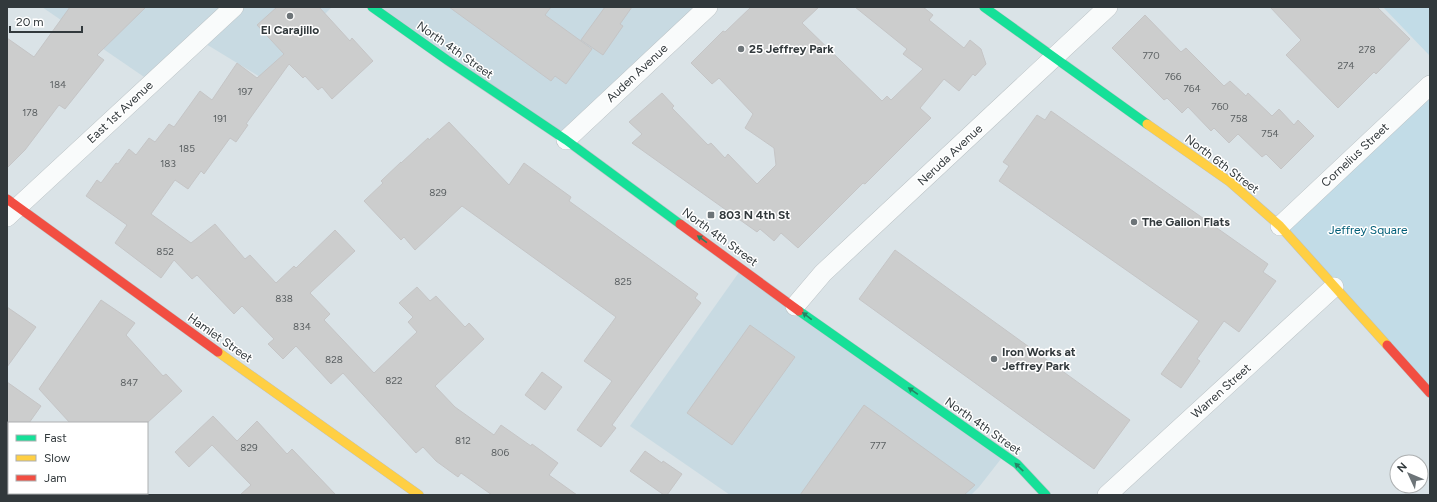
<svg xmlns="http://www.w3.org/2000/svg" width="1437" height="502" viewBox="0 0 1437 502" font-family="Figtree,sans-serif">
<rect width="100%" height="100%" fill="#dae3e7"/>
<g fill="#c8dae2">
<polygon points="42,7 231,7 150,81"/>
<polygon points="239,7 332,7 260,77 201,41"/>
<polygon points="369,7 704,7 559,141"/>
<polygon points="742,268 1004,455 979,487 971,495 730,495 630,426"/>
</g>
<g fill="#c2dce7">
<polygon points="1383,7 1430,7 1430,56"/>
<polygon points="1430,85 1430,393 1280,226"/>
</g>
<g fill="#cccdcd" stroke="#c5c5c6">
<polygon points="70,7 146,7 97,55 104,60 65,109 59,105 25,150 7,168 7,38 34,57"/>
<polygon points="277,7 319,7 350,41 352,38 373,61 332,99 322,87 318,90 305,76 303,78 289,64 246,124 248,125 236,142 230,138 204,174 201,171 188,189 175,180 151,214 191,243 215,224 245,259 250,255 276,283 294,266 296,268 335,230 355,251 310,293 330,314 324,320 374,373 417,332 408,322 413,317 399,303 417,287 430,301 436,296 465,327 469,323 484,339 435,386 455,407 494,435 501,425 531,446 532,444 558,463 549,475 577,495 492,495 461,473 458,477 436,461 423,447 416,453 343,373 331,384 296,346 283,359 268,344 274,339 242,306 234,314 197,275 192,279 174,260 161,278 115,243 127,225 86,196 97,180 101,183 116,163 118,164 129,149 136,155 149,138 155,142 169,124 174,127 200,91 212,100 237,63 257,78 284,54 257,25"/>
<polygon points="449,7 551,7 545,15 592,49 566,84 555,76 551,81"/>
<polygon points="605,7 632,7 620,24 623,26 603,55 581,40"/>
<polygon points="751,7 819,7 802,23 882,101 887,96 891,100 923,69 903,54 907,49 855,7 923,7 933,15 929,20 964,48 970,40 981,49 986,64 975,76 973,74 959,91 944,79 920,108 931,118 865,184 863,183 798,248 781,233 774,241 760,229 757,232 632,143 642,134 629,122 662,93 674,106 672,108 708,145 711,143 725,158 728,154 757,184 776,165 774,148 745,128 753,114 719,78 712,84 691,63 723,31 725,32"/>
<polygon points="1270,7 1377,7 1410,39 1376,74 1374,72 1338,108 1286,55 1301,40"/>
<polygon points="1145,15 1181,52 1186,48 1224,86 1230,81 1246,96 1248,93 1272,116 1279,109 1294,125 1298,120 1314,136 1281,169 1266,154 1262,157 1238,134 1229,143 1214,128 1211,131 1188,107 1182,113 1167,98 1164,100 1112,48"/>
<polygon points="1051,111 1268,264 1263,272 1276,281 1239,332 1224,321 1197,359 1200,361 1181,388 1161,374 1199,321 999,181 1009,166 1003,162 1037,115 1045,120"/>
<polygon points="449,122 509,185 524,163 571,197 569,201 698,294 695,298 701,303 612,425 616,428 601,447 577,430 612,381 584,361 616,317 462,206 415,250 404,237 401,240 364,201 383,183 381,181 401,162 401,163 428,138 429,140"/>
<polygon points="895,250 1130,420 1094,469 859,299"/>
<polygon points="101,300 135,323 126,335 163,376 166,374 182,391 147,423 70,423 39,389"/>
<polygon points="7,307 36,327 7,367"/>
<polygon points="750,325 795,357 732,445 687,413"/>
<polygon points="542,372 562,387 545,410 525,395"/>
<polygon points="7,382 41,406 29,423 7,423"/>
<polygon points="864,405 975,485 964,495 800,495"/>
<polygon points="213,416 237,441 257,421 287,454 292,449 336,495 240,495 251,485 212,445 189,467 175,452"/>
<polygon points="645,451 662,463 663,461 682,474 667,495 664,495 630,471"/>
</g>
<g fill="none" stroke-linecap="round" stroke-linejoin="round">
<g stroke="#bac1c4" stroke-width="20">
<g id="street">
<polyline points="566,140 708,7"/>
<polyline points="7,217 234,7"/>
<polyline points="1280,226 1430,85"/>
<polyline points="795,306 823,273 1108,7"/>
<polyline points="1107,495 1334,287"/>
</g>
</g>
<g stroke="#bac1c4" stroke-width="10">
<g id="fast">
<polyline points="372,7 447,60 566,140 680,224"/>
<polyline points="984,7 1147,124"/>
<polyline points="799,311 1017,464 1046,495"/>
</g>
</g>
<g stroke="#bac1c4" stroke-width="10">
<g id="slow">
<polyline points="1147,124 1230,182 1280,226 1387,345"/>
<polyline points="218,352 419,495"/>
</g>
</g>
<g stroke="#bac1c4" stroke-width="10">
<g id="jam">
<polyline points="7,199 218,352"/>
<polyline points="680,224 799,311"/>
<polyline points="1387,345 1430,393"/>
</g>
</g>
<use href="#street" stroke="#f9fbfb" stroke-width="19"/>
<use href="#fast" stroke="#16e098" stroke-width="9"/>
<use href="#slow" stroke="#ffcf43" stroke-width="9"/>
<use href="#jam" stroke="#f24e42" stroke-width="9"/>
</g>
<defs><path id="oneway-solid" d="M-6-.8H1V-3.2L6.5 0L1 3.2V.8H-6Z"/></defs>
<g fill="#258465">
<use href="#oneway-solid" transform="translate(702 239) rotate(-144)"/>
<use href="#oneway-solid" transform="translate(807 316) rotate(-143)"/>
<use href="#oneway-solid" transform="translate(913 391) rotate(-145)"/>
<use href="#oneway-solid" transform="translate(1019 467) rotate(-136)"/>
</g>
<g fill="#6d7478" stroke="#fff" stroke-width="1.5">
<circle cx="290" cy="16" r="4"/>
<circle cx="741" cy="49" r="4"/>
<rect x="707" y="211" width="8" height="8" rx="2"/>
<circle cx="1134" cy="222" r="4"/>
<circle cx="994" cy="359" r="4"/>
</g>
<g text-anchor="middle" stroke-width="3" stroke-linejoin="round" paint-order="stroke">
<g font-size="10" fill="#5b6062">
<text x="1367" y="53">278</text>
<text x="1151" y="59">770</text>
<text x="1346" y="69">274</text>
<text x="1173" y="80">766</text>
<text x="58" y="88">184</text>
<text x="1192" y="92">764</text>
<text x="245" y="95">197</text>
<text x="1220" y="110">760</text>
<text x="30" y="116">178</text>
<text x="220" y="122">191</text>
<text x="1239" y="122">758</text>
<text x="1270" y="137">754</text>
<text x="187" y="152">185</text>
<text x="168" y="167">183</text>
<text x="438" y="196">829</text>
<text x="165" y="255">852</text>
<text x="623" y="285">825</text>
<text x="284" y="302">838</text>
<text x="302" y="330">834</text>
<text x="334" y="363">828</text>
<text x="394" y="384">822</text>
<text x="129" y="386">847</text>
<text x="463" y="444">812</text>
<text x="878" y="449">777</text>
<text x="249" y="451">829</text>
<text x="500" y="456">806</text>
</g>
<g font-size="12" font-weight="bold" fill="#32393c" stroke="#fff" text-anchor="start">
<text x="290" y="34" text-anchor="middle">El Carajillo</text>
<text x="749" y="53">25 Jeffrey Park</text>
<text x="719" y="219">803 N 4th St</text>
<text x="1142" y="226">The Galion Flats</text>
<text x="1002" y="356">Iron Works at<tspan x="1002" dy="14">Jeffrey Park</tspan></text>
</g>
<g font-size="12" fill="#32393c" stroke="#fff">
<text transform="translate(455 50) rotate(35)" y="4">North 4th Street</text>
<text transform="translate(637 73) rotate(-43)" y="4">Auden Avenue</text>
<text transform="translate(120 112) rotate(-43)" y="4">East 1st Avenue</text>
<text transform="translate(950 155) rotate(-43)" y="4">Neruda Avenue</text>
<text transform="translate(1355 155) rotate(-43)" y="4">Cornelius Street</text>
<text transform="translate(1222 164) rotate(37)" y="4">North 6th Street</text>
<text transform="translate(720 237) rotate(36)" y="4">North 4th Street</text>
<text transform="translate(220 338) rotate(35)" y="4">Hamlet Street</text>
<text transform="translate(1221 391) rotate(-42)" y="4">Warren Street</text>
<text transform="translate(983 426) rotate(35)" y="4">North 4th Street</text>
</g>
<g font-size="12" fill="#005d77" stroke="#fff">
<text x="1368" y="234">Jeffrey Square</text>
</g>
</g>
<rect width="1437" height="502" fill="none" stroke="#32393c" stroke-width="16"/>
<rect x="8" y="422" width="140" height="72" fill="#ffffff" stroke="#adb0b1"/>
<rect x="16" y="435" width="20" height="6" fill="#16e098" stroke="#adb0b1"/>
<text x="44" y="442" font-size="12" fill="#32393c">Fast</text>
<rect x="16" y="455" width="20" height="6" fill="#ffcf43" stroke="#adb0b1"/>
<text x="44" y="462" font-size="12" fill="#32393c">Slow</text>
<rect x="16" y="475" width="20" height="6" fill="#f24e42" stroke="#adb0b1"/>
<text x="44" y="482" font-size="12" fill="#32393c">Jam</text>
<g transform="translate(1409 474) rotate(314)"><circle r="19" fill="#ffffff" stroke="#adb0b1"/>
<path d="M0-3L7 15L0 10L-7 15Z" fill="#6d7478"/>
<text y="-6" font-size="11" font-weight="bold" text-anchor="middle" fill="#32393c">N</text>
</g>
<path d="M10 26v6h72v-6" fill="none" stroke="#32393c" stroke-width="2"/>
<text x="16" y="26" font-size="12" fill="#32393c" stroke="#ffffff" stroke-width="3" paint-order="stroke">20 m</text>
</svg>
